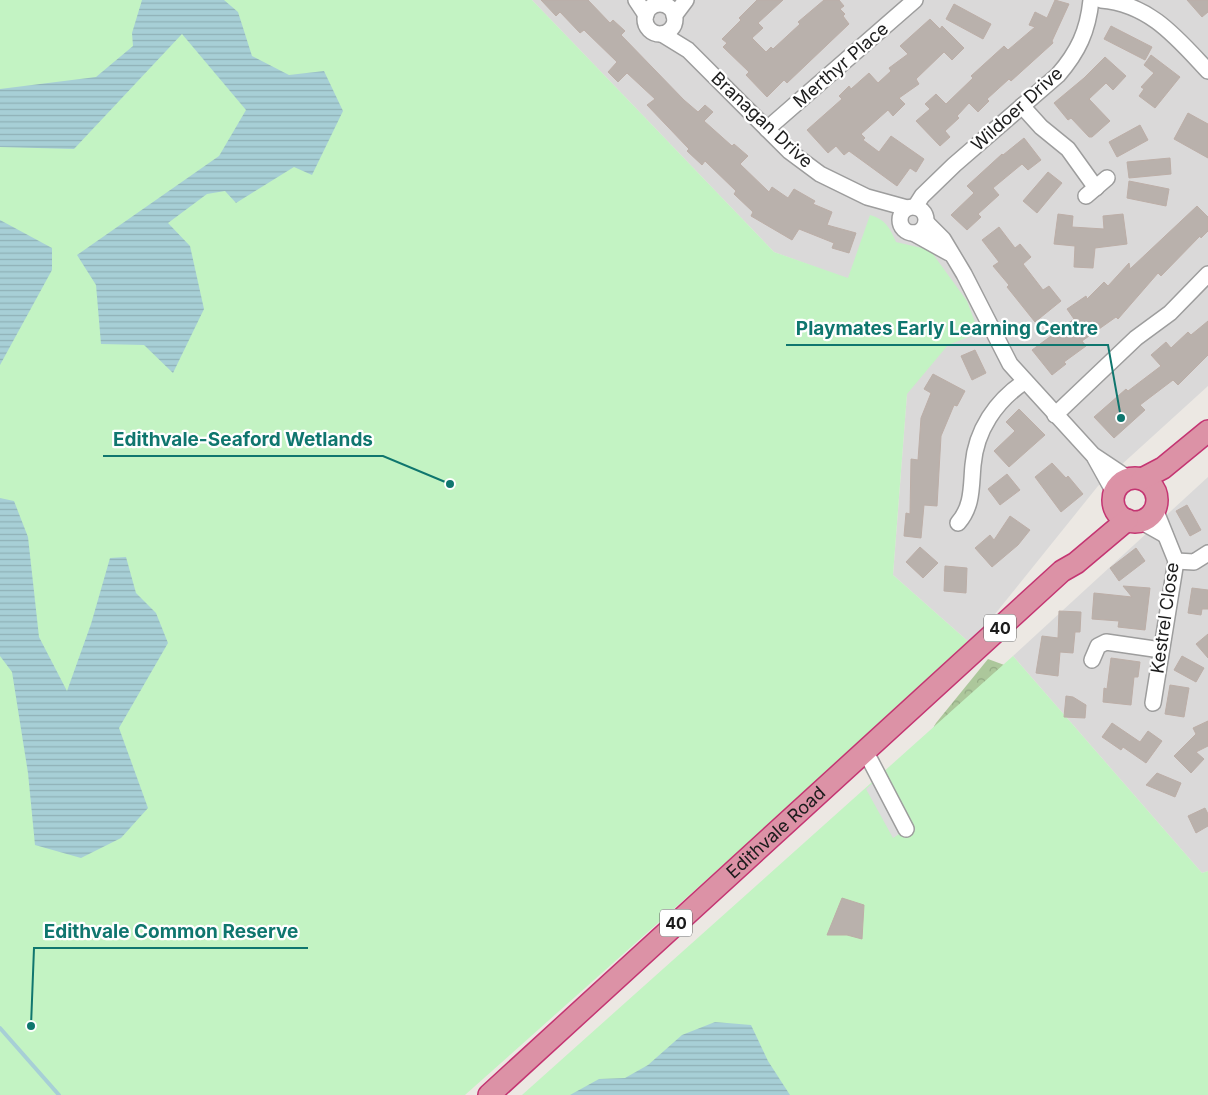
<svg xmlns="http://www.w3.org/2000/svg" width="1208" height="1095" viewBox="0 0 1208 1095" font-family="Inter,sans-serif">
<defs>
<pattern id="forest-crowns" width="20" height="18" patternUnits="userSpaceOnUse" patternTransform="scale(1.25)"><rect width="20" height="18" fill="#acc79b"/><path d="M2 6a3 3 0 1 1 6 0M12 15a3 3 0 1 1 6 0" fill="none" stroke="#93aa85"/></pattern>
<pattern id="water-rules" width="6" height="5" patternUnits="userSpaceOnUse" patternTransform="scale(1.25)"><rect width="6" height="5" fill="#a7cfd6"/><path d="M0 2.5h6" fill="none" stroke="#8fb1b7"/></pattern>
</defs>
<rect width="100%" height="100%" fill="#ece8e3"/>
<g fill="#dad9d9">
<polygon points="532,0 1208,0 1208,386 1098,486 971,644 893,575 907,394 848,279 774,252"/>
<polygon points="1208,477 1208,871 1202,873 1013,656"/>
</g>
<polygon fill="url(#forest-crowns)" points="988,659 1007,666 920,752 936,723"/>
<g fill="#c3f3c3">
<path d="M 0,0 L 532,0 L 774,252 L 848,278 L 870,215 C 885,219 890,228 896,242 L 930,250 L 967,301 L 979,333 L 948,345 L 907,394 L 893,575 L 971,644 L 465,1095 L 0,1095 Z"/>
<polygon points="1013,656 1202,873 1208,871 1208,1095 522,1095"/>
</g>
<polygon fill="#dcdcdc" points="883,774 913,825 893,838 866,789"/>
<g fill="url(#water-rules)">
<polygon points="142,0 224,0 238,12 252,56 289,75 324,71 343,111 312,175 294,167 236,203 225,191 207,194 168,223 190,246 204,309 173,373 144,345 101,344 96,285 77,255 219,156 246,110 182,34 74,149 0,147 0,89 96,77 133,46 132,33"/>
<polygon points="0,220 52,248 52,270 0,365"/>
<polygon points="0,498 14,501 28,537 39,637 67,691 91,624 110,558 126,557 136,593 156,613 168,643 119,728 148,808 121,838 81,858 35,845 28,773 12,672 0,656"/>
<polygon points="715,1022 751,1025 768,1061 790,1095 570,1095 599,1079 625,1078 648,1065 682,1035"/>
</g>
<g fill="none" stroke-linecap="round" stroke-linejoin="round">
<polyline stroke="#a7cfd6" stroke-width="4" points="0,1028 59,1095"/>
</g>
<g fill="#b9b1ac" stroke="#bcaea7">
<polygon points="541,0 588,0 610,23 613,20 625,31 621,35 684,100 698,112 705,105 713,112 704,121 732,146 734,144 748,156 740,164 769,192 772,187 788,198 794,189 815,201 813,204 832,212 827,225 856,233 849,253 832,248 834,243 799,229 792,240 751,216 753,212 734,194 736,191 705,161 702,165 687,151 689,149 647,105 655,99 627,73 618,82 608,72 617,62 584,30 580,33 560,12 556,16"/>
<polygon points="757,0 783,0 758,23 763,28 752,38 766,52 771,47 773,49 800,24 798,22 824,0 839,0 844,6 840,9 845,14 843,16 849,24 787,83 784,80 767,97 746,75 749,72 723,47 727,43 722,39 741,20 739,18"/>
<polygon points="1055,0 1069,4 1052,41 1053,43 1011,81 1009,79 987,99 989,101 978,112 969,103 957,116 959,118 945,131 950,137 940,146 916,121 930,109 925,104 936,94 946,104 973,78 971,76 1004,46 1008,50 1035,27 1029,25 1035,12 1047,18"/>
<polygon points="1187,0 1208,0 1208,12 1202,17"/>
<polygon points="954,4 991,24 983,39 946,19"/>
<polygon points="930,19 940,29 942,26 964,48 952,60 944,52 916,79 919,84 899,98 905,104 893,116 888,110 861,134 865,138 863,140 879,152 891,136 924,159 916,172 910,168 897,186 849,151 844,155 836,146 828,153 807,130 842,99 839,96 849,86 851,89 869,73 878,83 891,71 889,68 908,54 900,46"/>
<polygon points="1111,26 1152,47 1145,60 1104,39"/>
<polygon points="1151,55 1180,77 1155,108 1139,96 1144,89 1141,87 1154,73 1144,65"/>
<polygon points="1105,57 1126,76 1113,90 1106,83 1089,99 1110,121 1092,137 1089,137 1071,118 1068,120 1054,103 1084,78"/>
<polygon points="1188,113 1208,124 1208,158 1174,139"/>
<polygon points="1140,125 1148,140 1117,157 1109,142"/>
<polygon points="1024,138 1041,160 1028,170 1022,164 993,188 999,195 978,214 981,217 967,230 951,215 974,193 967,186 1002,154 1003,155"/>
<polygon points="1170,158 1171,174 1129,178 1127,162"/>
<polygon points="1048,172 1062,183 1037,213 1023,201"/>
<polygon points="1129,181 1169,189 1166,206 1127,198"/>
<polygon points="1197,206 1208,217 1208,231 1201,238 1200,236 1161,276 1158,273 1118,319 1116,317 1082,341 1086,346 1064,362 1066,364 1052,375 1032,350 1074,319 1067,309 1086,296 1087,299 1104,282 1108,286 1129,263 1130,269"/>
<polygon points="1058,214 1073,216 1072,227 1104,229 1103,216 1123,214 1127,244 1095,248 1093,268 1074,267 1075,246 1054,244"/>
<polygon points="999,227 1015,248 1020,244 1031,257 1023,264 1043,290 1049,286 1061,301 1035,322 1007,287 1009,285 993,266 999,262 982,240"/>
<polygon points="1208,321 1208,355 1178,385 1173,380 1140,405 1145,410 1114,438 1094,417 1126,389 1128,391 1161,366 1151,355 1166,342 1171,348 1188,332 1191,335"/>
<polygon points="975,350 986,373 972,380 961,356"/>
<polygon points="933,374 965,391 957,406 954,405 941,436 937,506 924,505 921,538 904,536 906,513 910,514 911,459 918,460 921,418 931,393 924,389"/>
<polygon points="1019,409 1045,435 1009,467 994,451 1015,431 1006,422"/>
<polygon points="1052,463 1066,478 1068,476 1083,494 1061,512 1035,477"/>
<polygon points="1007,474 1020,490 1000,505 988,489"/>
<polygon points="1187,505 1201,530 1190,536 1176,511"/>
<polygon points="1010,516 1030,530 1018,545 992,567 975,548 990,535 994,540"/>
<polygon points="920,547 938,563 923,578 906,562"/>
<polygon points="1136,548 1145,561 1119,581 1110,568"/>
<polygon points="945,566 967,568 966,593 944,591"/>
<polygon points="1123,586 1150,588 1145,630 1118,627 1119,621 1092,619 1094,593 1132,597"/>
<polygon points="1192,588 1208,590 1208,609 1202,609 1201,615 1188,613"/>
<polygon points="1059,611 1081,612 1080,632 1075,632 1073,653 1060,652 1058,676 1036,673 1042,636 1058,638"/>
<polygon points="1208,634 1208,658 1196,644"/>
<polygon points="1182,656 1204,668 1196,682 1174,670"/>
<polygon points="1111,658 1140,662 1138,677 1134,677 1131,705 1103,702 1104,688 1107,689"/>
<polygon points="1170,685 1189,688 1184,717 1165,714"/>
<polygon points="1066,696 1073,697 1086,705 1085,718 1064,717"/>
<polygon points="1208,721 1208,746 1196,752 1204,759 1191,773 1174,756 1196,734 1193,728"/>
<polygon points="1112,723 1140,742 1148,731 1162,741 1146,763 1123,747 1121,750 1102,737"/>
<polygon points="1157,773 1181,783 1175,797 1146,785"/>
<polygon points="1205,808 1208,814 1208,826 1196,833 1188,816"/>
<polygon points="842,898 864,905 862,939 847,935 827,935"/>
</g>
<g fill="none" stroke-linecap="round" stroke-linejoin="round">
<g stroke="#9d9d9d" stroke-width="18">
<g id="minor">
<polyline points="636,0 646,15"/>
<path d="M 1101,0 C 1150,4 1177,38 1208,71"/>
<circle cx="660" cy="19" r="15"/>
<polyline points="674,16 686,0"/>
<polyline points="662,34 688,50 789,151 820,174 867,197 907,208"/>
<polyline points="1022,106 1041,127 1068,149 1096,188"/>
<polyline points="767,129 915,0"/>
<polyline points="1086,196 1107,178"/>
<circle cx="913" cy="220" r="13"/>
<path d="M 915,207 L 922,196 L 954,165 L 1058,75 C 1078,52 1088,31 1091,0"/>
<polyline points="926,222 943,239 964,274 1010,364 1093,455 1129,479"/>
<polyline points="913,233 949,253"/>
<polyline points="1055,415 1136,338 1170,313 1208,274"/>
<polyline points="1095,458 1115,494"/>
<polyline points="1140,521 1165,535"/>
<path d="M 958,523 C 973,506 971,486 973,465 C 976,430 996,401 1024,382"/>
<polyline points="1176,561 1194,562 1208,553"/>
<polyline points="1092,660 1098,646 1106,642 1161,650"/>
<polyline points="1153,703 1176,561 1155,509"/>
<polyline points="864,752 870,760 906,829"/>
</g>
</g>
<g stroke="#c43572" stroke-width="24">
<g id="highway">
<circle cx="1135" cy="500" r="22"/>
<polyline points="1142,479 1163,468 1208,431"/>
<path id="s1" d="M 489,1095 L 1062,571 L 1076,563 L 1127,520"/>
</g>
</g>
<use href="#minor" stroke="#fff" stroke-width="15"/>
<use href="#highway" stroke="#dc92a6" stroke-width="21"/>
</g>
<g text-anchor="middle" stroke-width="4.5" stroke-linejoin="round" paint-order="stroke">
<g fill="#fff" stroke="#606060" stroke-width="1">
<rect x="984" y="614.5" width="32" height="27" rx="4"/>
<rect x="660" y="909.5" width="32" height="27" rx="4"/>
</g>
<g font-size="16" font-weight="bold" fill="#1c1c1c">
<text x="1000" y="634">40</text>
<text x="676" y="929">40</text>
</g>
<g font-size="18" fill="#1c1c1c" stroke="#fff">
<text transform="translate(841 65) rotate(-41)" y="6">Merthyr Place</text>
<text transform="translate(1017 109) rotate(-42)" y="6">Wildoer Drive</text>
<text transform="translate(762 120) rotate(43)" y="6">Branagan Drive</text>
<text transform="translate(1165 618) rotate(-82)" y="6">Kestrel Close</text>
<text dy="6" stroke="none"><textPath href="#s1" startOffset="389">Edithvale Road</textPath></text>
</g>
</g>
<path fill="none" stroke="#0f766e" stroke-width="2" d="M1121 418L1108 345H786M450 484L383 456H103M31 1026L34 948H308"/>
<g fill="#0f766e" stroke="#fff" stroke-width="2">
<circle cx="1121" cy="418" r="5"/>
<circle cx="450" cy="484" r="5"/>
<circle cx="31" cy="1026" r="5"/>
</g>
<g font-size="19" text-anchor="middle" font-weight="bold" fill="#0f766e" stroke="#fff" stroke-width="4.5" stroke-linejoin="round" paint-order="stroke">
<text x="947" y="335">Playmates Early Learning Centre</text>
<text x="243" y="446">Edithvale-Seaford Wetlands</text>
<text x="171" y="938">Edithvale Common Reserve</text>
</g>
</svg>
